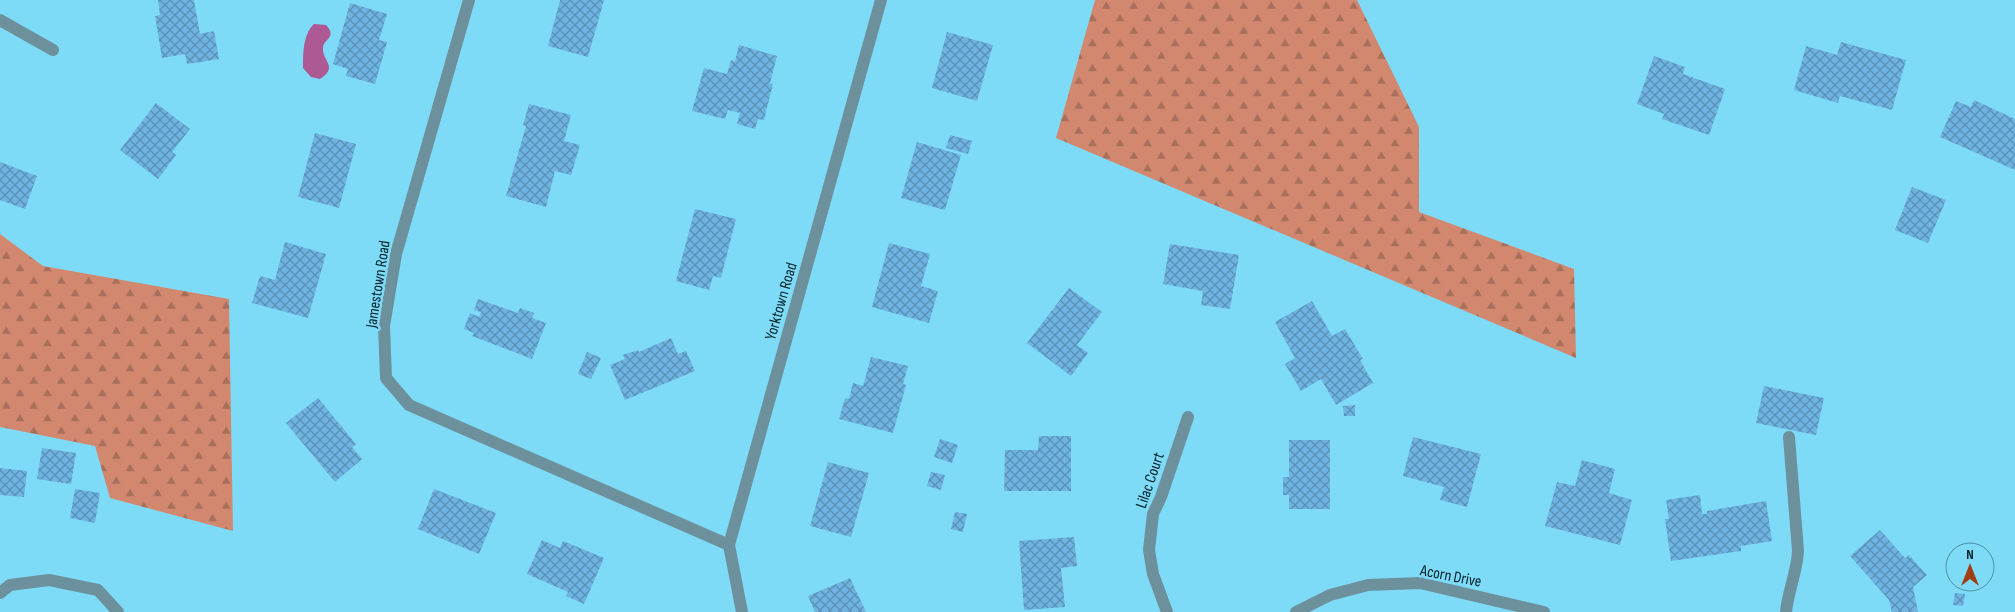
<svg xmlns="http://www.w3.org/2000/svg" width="2015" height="612" viewBox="0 0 2015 612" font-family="'Sofia Sans Condensed',sans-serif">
<defs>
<pattern id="forest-firs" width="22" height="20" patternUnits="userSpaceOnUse" patternTransform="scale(1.25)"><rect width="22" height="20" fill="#d2886f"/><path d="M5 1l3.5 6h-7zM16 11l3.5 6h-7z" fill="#a86f5b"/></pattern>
<pattern id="building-cross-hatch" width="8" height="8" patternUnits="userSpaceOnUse" patternTransform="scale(1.25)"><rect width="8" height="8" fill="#6fb3e1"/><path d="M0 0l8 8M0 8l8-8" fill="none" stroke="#5991b6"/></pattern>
</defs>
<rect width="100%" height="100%" fill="#7edbf7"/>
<g fill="url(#forest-firs)">
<polygon points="1095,0 1357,0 1419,127 1419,212 1574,269 1576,358 1056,138"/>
<polygon points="0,234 43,266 229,299 233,531 110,498 95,446 0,427"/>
</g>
<path fill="#ac5994" d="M 314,24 L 326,25 C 338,38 323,39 323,48 C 322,61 339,67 320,79 L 311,77 L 303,68 C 303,54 303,34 314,24 Z"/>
<g fill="url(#building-cross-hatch)">
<polygon points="158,0 194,0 200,34 214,31 219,59 187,64 185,54 162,58 155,16 160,15"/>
<polygon points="560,0 604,0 588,57 548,46"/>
<polygon points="350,3 387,14 379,40 387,42 375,84 346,76 348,69 333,64"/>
<polygon points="947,32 993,45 977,101 932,88"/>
<polygon points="1841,42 1906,60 1892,110 1840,96 1838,103 1794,90 1806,46 1837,55"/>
<polygon points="739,45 777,56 770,83 773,84 764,120 758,119 755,129 737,124 740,113 728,110 725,119 692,111 704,68 727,74 731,60 735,61"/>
<polygon points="1654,56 1685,67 1683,74 1725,89 1709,135 1662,119 1664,114 1637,104"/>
<polygon points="1974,100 2015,119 2015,170 1940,137 1956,101 1971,107"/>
<polygon points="156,103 190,129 172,152 176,155 158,179 120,150"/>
<polygon points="529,104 571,115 564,141 580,145 571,175 555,171 546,207 506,196 526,126 523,125"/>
<polygon points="315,133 356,144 339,208 298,197"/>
<polygon points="950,135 972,141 968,154 946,148"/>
<polygon points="917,142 961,155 945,210 901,198"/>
<polygon points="0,162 37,176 25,209 0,200"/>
<polygon points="1912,187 1946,200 1928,243 1895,230"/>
<polygon points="695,209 736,219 721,278 713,276 709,290 676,281"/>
<polygon points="285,242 326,254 308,318 252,303 260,276 275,280"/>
<polygon points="889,243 930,254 921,286 938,291 929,323 872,307"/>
<polygon points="1170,244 1239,255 1230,309 1201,305 1203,291 1163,284"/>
<polygon points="1069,288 1102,312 1077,345 1088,353 1071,376 1027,343"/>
<polygon points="478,299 518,313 520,308 534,313 532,318 546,323 532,359 472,336 474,333 464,329 470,313 479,317 481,312 474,310"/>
<polygon points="1312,301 1332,336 1345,329 1363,359 1360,360 1373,383 1336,405 1321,379 1301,391 1285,364 1295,358 1275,322"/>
<polygon points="671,338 678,354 686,351 695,371 625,400 610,365 625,359 623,355 638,350 639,352"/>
<polygon points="587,352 601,358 591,379 578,374"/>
<polygon points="871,357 908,366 903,384 906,385 893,433 839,419 845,398 849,399 853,383 863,386"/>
<polygon points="1764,386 1824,398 1816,435 1756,423"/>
<polygon points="318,398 356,444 352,447 362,459 335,482 286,423"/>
<polygon points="1355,405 1355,416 1344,416 1343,406"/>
<polygon points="1039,436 1071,436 1071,491 1004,491 1005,450 1038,450"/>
<polygon points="1413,437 1481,454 1467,507 1440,500 1444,487 1403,476"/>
<polygon points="940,439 958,445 952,463 934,457"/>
<polygon points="1289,440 1330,440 1330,509 1289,509 1289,495 1283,495 1283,477 1289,477"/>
<polygon points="42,448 76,453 71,484 37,479"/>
<polygon points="1582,460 1615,469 1609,493 1632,500 1620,545 1545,526 1557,482 1575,486"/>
<polygon points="828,462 869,473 851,537 810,526"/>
<polygon points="0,468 27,471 24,497 0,495"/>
<polygon points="931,472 945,475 941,490 927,486"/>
<polygon points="75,489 100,493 95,523 70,518"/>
<polygon points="434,489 496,513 479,554 418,529"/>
<polygon points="1700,495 1702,514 1707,514 1707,511 1766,501 1772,541 1741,546 1741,551 1671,561 1665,519 1669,519 1666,500"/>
<polygon points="955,512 967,514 963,532 951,529"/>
<polygon points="1880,530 1905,558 1909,555 1927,575 1913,587 1918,612 1892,612 1889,600 1850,556"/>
<polygon points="1074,537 1077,566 1061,568 1065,607 1024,610 1019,541"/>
<polygon points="542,540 560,548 563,541 604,558 584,604 566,596 568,592 527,574"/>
<polygon points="850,578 866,612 815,612 808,596"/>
<polygon points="1955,593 1965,594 1963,606 1953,605"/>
</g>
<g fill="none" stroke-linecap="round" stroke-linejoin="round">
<path stroke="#6d919c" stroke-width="12" d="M 1786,612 C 1788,591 1797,572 1798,551 L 1789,437"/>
<g stroke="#6d919c" stroke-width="12">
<polyline points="469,0 396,254 384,326 386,378 409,405 729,545"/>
<polyline points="0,20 53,50"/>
<polyline points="0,593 10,585 49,580 98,590 118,612"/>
<polyline points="742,612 729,545 881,0"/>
<polyline points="1167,612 1153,574 1149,550 1153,514 1161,497 1188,417"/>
<polyline points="1296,612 1330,595 1368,585 1420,583 1544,612"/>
</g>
</g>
<g text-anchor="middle" stroke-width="5" stroke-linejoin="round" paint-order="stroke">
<g font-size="16" fill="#001e26" stroke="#7edbf7">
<text transform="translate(377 284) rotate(-81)" y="6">Jamestown Road</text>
<text transform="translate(780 301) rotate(-74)" y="6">Yorktown Road</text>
<text transform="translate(1149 480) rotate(-71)" y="6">Lilac Court</text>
<text transform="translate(1451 575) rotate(11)" y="6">Acorn Drive</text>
</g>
</g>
<g transform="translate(1970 567)"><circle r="24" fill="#7edbf7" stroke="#4c8fa3"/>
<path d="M0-4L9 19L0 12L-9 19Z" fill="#a23c14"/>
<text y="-8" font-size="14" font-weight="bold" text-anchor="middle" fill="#001e26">N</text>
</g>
</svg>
